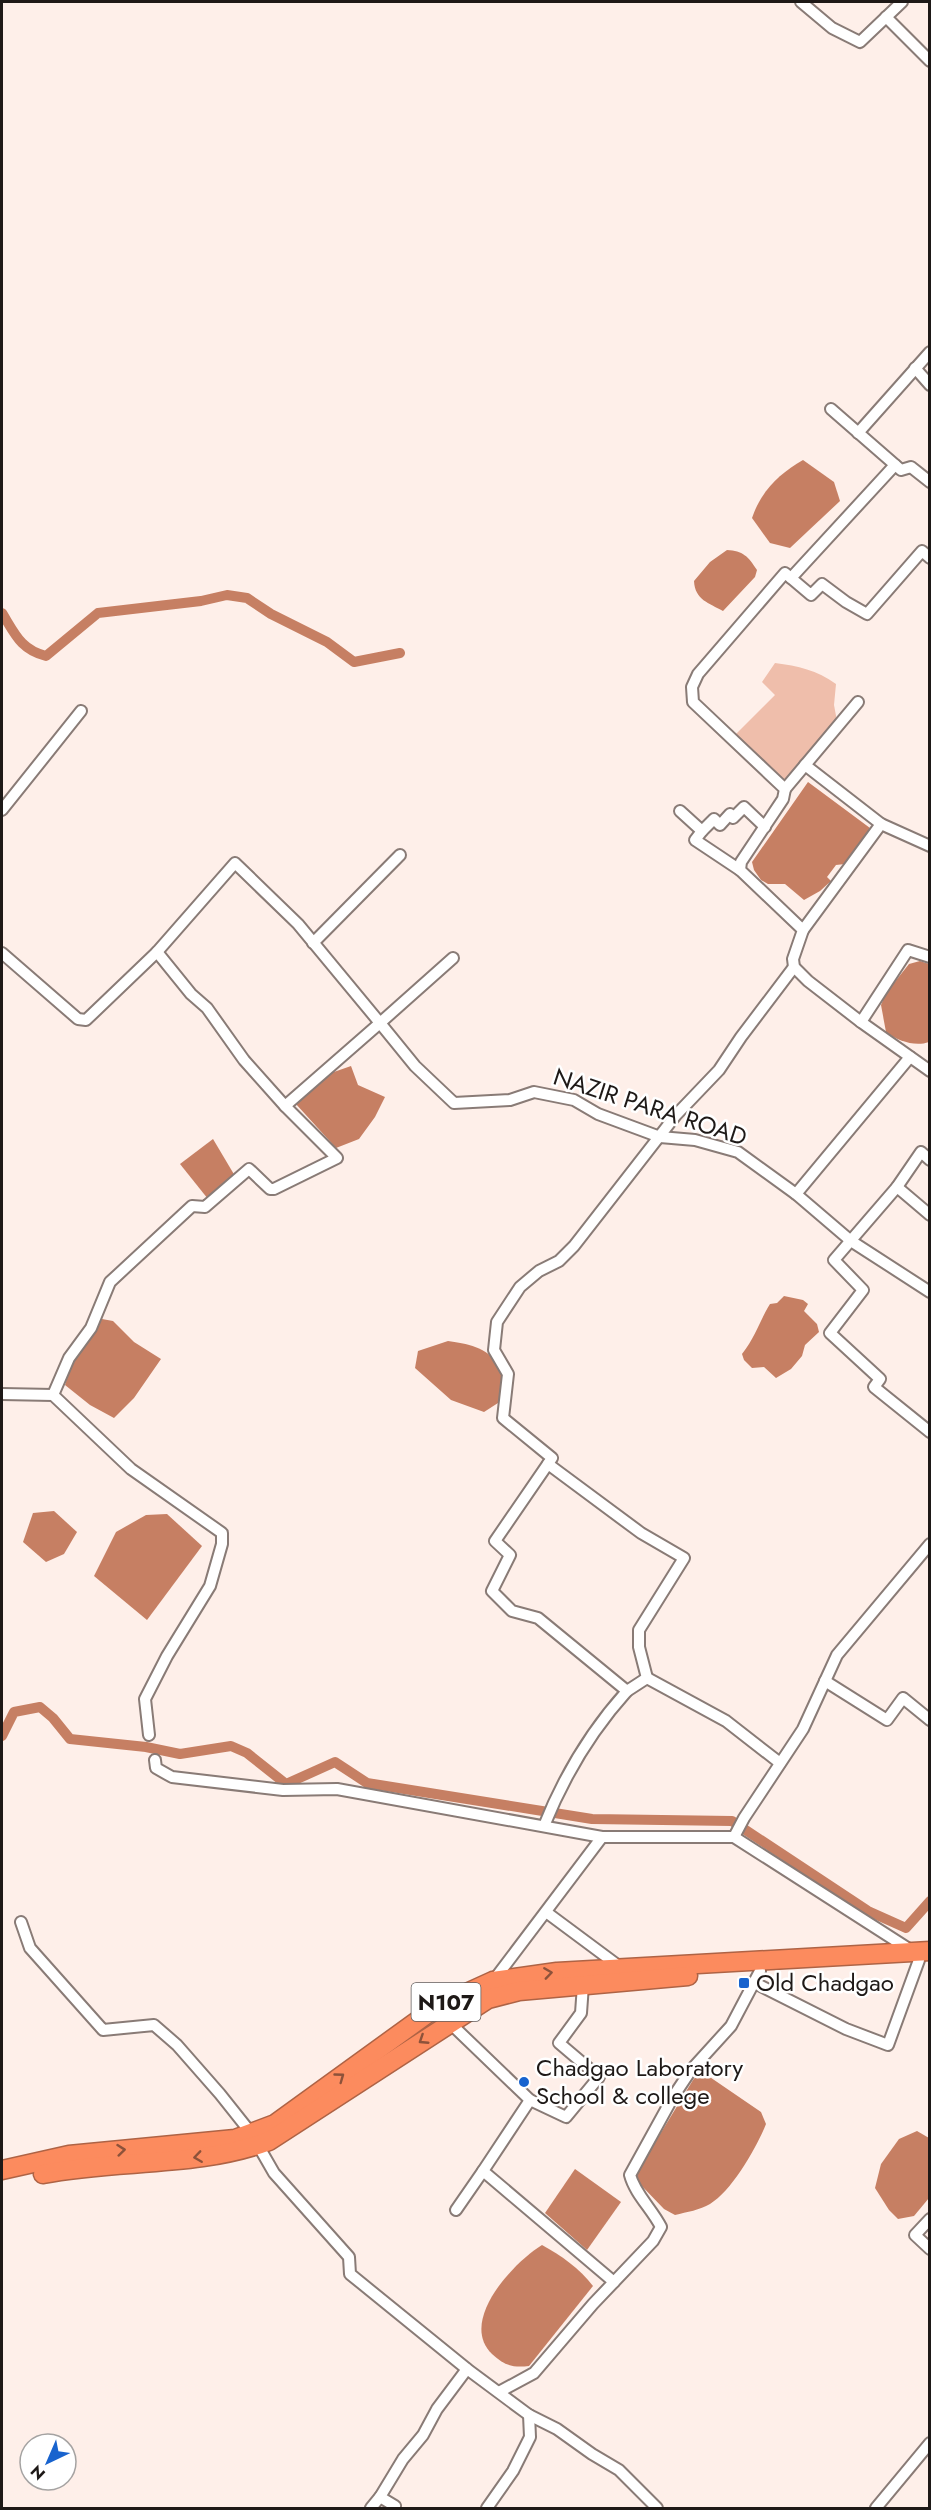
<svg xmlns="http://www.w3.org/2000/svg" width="931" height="2510" viewBox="0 0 931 2510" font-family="Jost,sans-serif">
<rect width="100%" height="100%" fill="#feefe9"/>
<path fill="#efbeab" d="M 775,663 C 798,666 817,670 836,684 L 834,705 L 837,721 L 784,781 L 736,734 L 775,695 L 762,682 Z"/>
<g fill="#c67f63">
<path d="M 803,460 L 834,482 L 840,501 L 790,548 L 770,543 L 752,518 C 761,491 779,474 803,460 Z"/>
<path d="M 727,550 C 743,551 748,556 757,570 L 755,577 L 723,611 C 709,603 695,600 694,581 L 710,562 Z"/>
<polygon points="808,782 870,828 845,864 836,865 827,877 831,881 820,891 804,900 785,884 768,884 761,880 754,870 752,862"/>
<path d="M 920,961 L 929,964 L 929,1042 C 915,1047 898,1041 886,1032 L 881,1005 L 886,993 L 909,964 Z"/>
<polygon points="351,1066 358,1085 385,1097 375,1117 359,1139 336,1148 295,1103 331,1073"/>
<polygon points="213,1139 235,1176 208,1199 180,1164"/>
<path d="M 784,1296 L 803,1300 L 808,1304 L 804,1311 L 817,1324 L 819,1332 L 805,1345 L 802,1356 L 791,1369 L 776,1378 L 764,1367 L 752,1368 L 744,1360 L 742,1354 C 756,1336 759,1322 770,1304 L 777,1303 Z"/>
<polygon points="102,1319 113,1321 134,1342 161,1359 134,1398 114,1418 90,1405 65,1385 72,1363"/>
<path d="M 448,1341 C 475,1345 485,1348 504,1368 L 504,1385 L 498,1403 L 484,1412 L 451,1400 L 415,1368 L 418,1351 Z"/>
<polygon points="54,1511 77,1532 64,1554 46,1562 23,1542 33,1513"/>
<polygon points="167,1514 202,1546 147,1620 94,1576 116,1532 146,1515"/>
<path d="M 701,2071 L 761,2112 L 766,2124 C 757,2147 732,2191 710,2204 C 700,2210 687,2212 675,2215 L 664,2209 L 637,2181 L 637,2172 L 693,2080 Z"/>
<polygon points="917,2131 929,2138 929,2198 914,2216 898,2219 889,2210 875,2188 881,2164 899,2139"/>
<polygon points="575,2169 621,2202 587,2250 545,2213"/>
<path d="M 542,2245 C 562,2256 579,2268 593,2286 L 529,2366 C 512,2368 504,2365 492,2354 C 458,2321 514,2262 542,2245 Z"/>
</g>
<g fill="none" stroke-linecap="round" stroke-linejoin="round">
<g stroke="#c67f63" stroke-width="10">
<path d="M 2,613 C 15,634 21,650 46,656 L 98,613 L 201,601 L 227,595 L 247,598 L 271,614 L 327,642 L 354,662 L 400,653"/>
<polyline points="2,1736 14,1712 40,1707 53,1718 70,1739 146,1747 180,1754 231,1746 247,1753 286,1784 335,1762 367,1783 592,1819 732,1821 868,1911 906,1928 930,1901"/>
</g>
<g stroke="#897b76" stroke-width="14">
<g id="street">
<polyline points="801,2 832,28 860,42 902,2"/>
<polyline points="886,17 930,61"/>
<polyline points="915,368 930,385"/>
<polyline points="831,409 901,470 911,467 930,482"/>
<polyline points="858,433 930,352"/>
<polyline points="930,558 922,551 867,614 846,602 822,584 811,595 785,573 698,674 692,687 693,702 785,789 783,799 741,862 740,870 803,930 793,959 794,967 808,981 861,1022 930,1071"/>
<polyline points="791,578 895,465"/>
<polyline points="785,789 858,702"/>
<polyline points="2,810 81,711"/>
<polyline points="680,811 702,831 714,819 720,825 730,814 733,818 744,807 765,827"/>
<polyline points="881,824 930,846"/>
<polyline points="702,831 695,840 740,870"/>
<polyline points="803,930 881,824 805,765"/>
<polyline points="313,943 400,855"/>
<polyline points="157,952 191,994 207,1008 244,1060 285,1106 380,1023 415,1066 454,1103 510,1100 534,1092 574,1100 598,1114 660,1137 695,1140 738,1152 796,1194 851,1241 930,1292"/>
<polyline points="2,953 78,1019 86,1020 157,952 235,863 298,924 380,1023 453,958"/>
<polyline points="861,1022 908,950 930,957"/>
<polyline points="897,1187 921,1152 930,1160"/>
<polyline points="796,1194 910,1057"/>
<polyline points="930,1215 897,1187 834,1260 863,1290 830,1333 880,1379 874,1387 930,1432"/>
<polyline points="2,1394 53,1395 131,1469 222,1533 222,1544 210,1586 167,1656 145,1699 149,1735"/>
<polyline points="53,1395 69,1358 91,1328 110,1282 192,1206 205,1207 249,1169 270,1189 274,1189 337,1158 285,1106"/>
<polyline points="548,1464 641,1533 684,1558 639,1630 639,1647 647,1678"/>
<polyline points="825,1681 887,1720 903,1698 930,1720"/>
<polyline points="155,1760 156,1768 172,1777 283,1790 337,1789 602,1837 734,1837 912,1951"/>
<polyline points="780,1763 726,1721 647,1678 627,1691 538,1618 512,1611 492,1591 510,1555 495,1541 552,1458 503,1418 508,1374 494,1350 497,1322 520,1287 539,1271 559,1261 574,1246 676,1115 719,1070 741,1037 794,967"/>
<path d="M 544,1826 C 564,1776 590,1732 627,1691"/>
<polyline points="734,1837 744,1818 803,1729 837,1655 930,1544"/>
<polyline points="546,1912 620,1967"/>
<polyline points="21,1922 30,1948 103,2030 154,2025 177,2045 220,2094 251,2133 274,2173 349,2257 350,2274 467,2369 529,2415 557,2429 592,2454 619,2470 657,2508"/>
<polyline points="494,1980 602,1837"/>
<polyline points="755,1983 846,2029 888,2045 919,1960"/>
<polyline points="450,2023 530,2100 483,2171 614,2282"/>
<polyline points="530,2100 566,2117 599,2077 559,2043 581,2013 583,1985"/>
<polyline points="456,2210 483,2171"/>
<polyline points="930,2219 915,2235 930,2249"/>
<path d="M 499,2392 L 534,2373 L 593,2304 L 653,2241 L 661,2227 C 652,2209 635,2194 630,2175 L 673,2097 L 691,2070 L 731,2026 L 760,1971"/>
<polyline points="371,2508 380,2497"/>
<polyline points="394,2508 395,2506 380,2497 403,2459 423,2435 437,2409 467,2369"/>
<polyline points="487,2508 513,2471 530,2437 529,2415"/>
<polyline points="876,2508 930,2443"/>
</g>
</g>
<g stroke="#ae6345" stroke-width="21">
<g id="highway">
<polyline points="2,2170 69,2155 235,2139 275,2124 438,2006 493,1981 557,1972 930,1951"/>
<path d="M 43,2174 C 117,2159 197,2168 269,2141 L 488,1999 L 519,1991 L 688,1976"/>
</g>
</g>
<use href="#street" stroke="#fff" stroke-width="10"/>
<use href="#highway" stroke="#fc8b5e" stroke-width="18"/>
</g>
<defs><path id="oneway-chevron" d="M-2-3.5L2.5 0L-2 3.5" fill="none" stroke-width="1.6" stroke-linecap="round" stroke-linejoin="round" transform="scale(1.5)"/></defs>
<g stroke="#8d523a">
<use href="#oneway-chevron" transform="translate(548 1973) rotate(-8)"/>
<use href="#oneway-chevron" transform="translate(423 2040) rotate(147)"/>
<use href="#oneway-chevron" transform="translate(340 2077) rotate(-36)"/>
<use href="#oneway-chevron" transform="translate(121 2150) rotate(-6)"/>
<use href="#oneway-chevron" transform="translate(198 2157) rotate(172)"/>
</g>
<g fill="#1863ce" stroke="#fff" stroke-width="2">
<rect x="738" y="1977" width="12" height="12" rx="3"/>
<circle cx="524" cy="2082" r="6"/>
</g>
<g text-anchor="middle" stroke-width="5" stroke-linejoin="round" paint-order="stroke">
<rect fill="#fff" stroke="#625e5d" stroke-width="1.5" x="411.5" y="1983" width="69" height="38" rx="4.5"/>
<g font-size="22" font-weight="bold" fill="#1e1917">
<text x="446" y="2010">N107</text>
</g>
<g font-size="24" fill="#1e1917" stroke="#fff">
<text transform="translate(650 1107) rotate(18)" y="8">NAZIR PARA ROAD</text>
</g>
<g font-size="24" fill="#1e1917" stroke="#fff" text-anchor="start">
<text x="756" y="1991">Old Chadgao</text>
<text x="536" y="2076">Chadgao Laboratory<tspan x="536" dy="28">School &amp; college</tspan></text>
</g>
</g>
<rect width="931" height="2510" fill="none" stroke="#1e1917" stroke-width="6"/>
<g transform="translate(48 2462) rotate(224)"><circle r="28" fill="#ffffff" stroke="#a5a3a2" stroke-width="1.5"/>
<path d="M0-4.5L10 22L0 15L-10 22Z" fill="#1863ce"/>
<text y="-9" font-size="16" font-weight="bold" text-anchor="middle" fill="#1e1917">N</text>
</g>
</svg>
